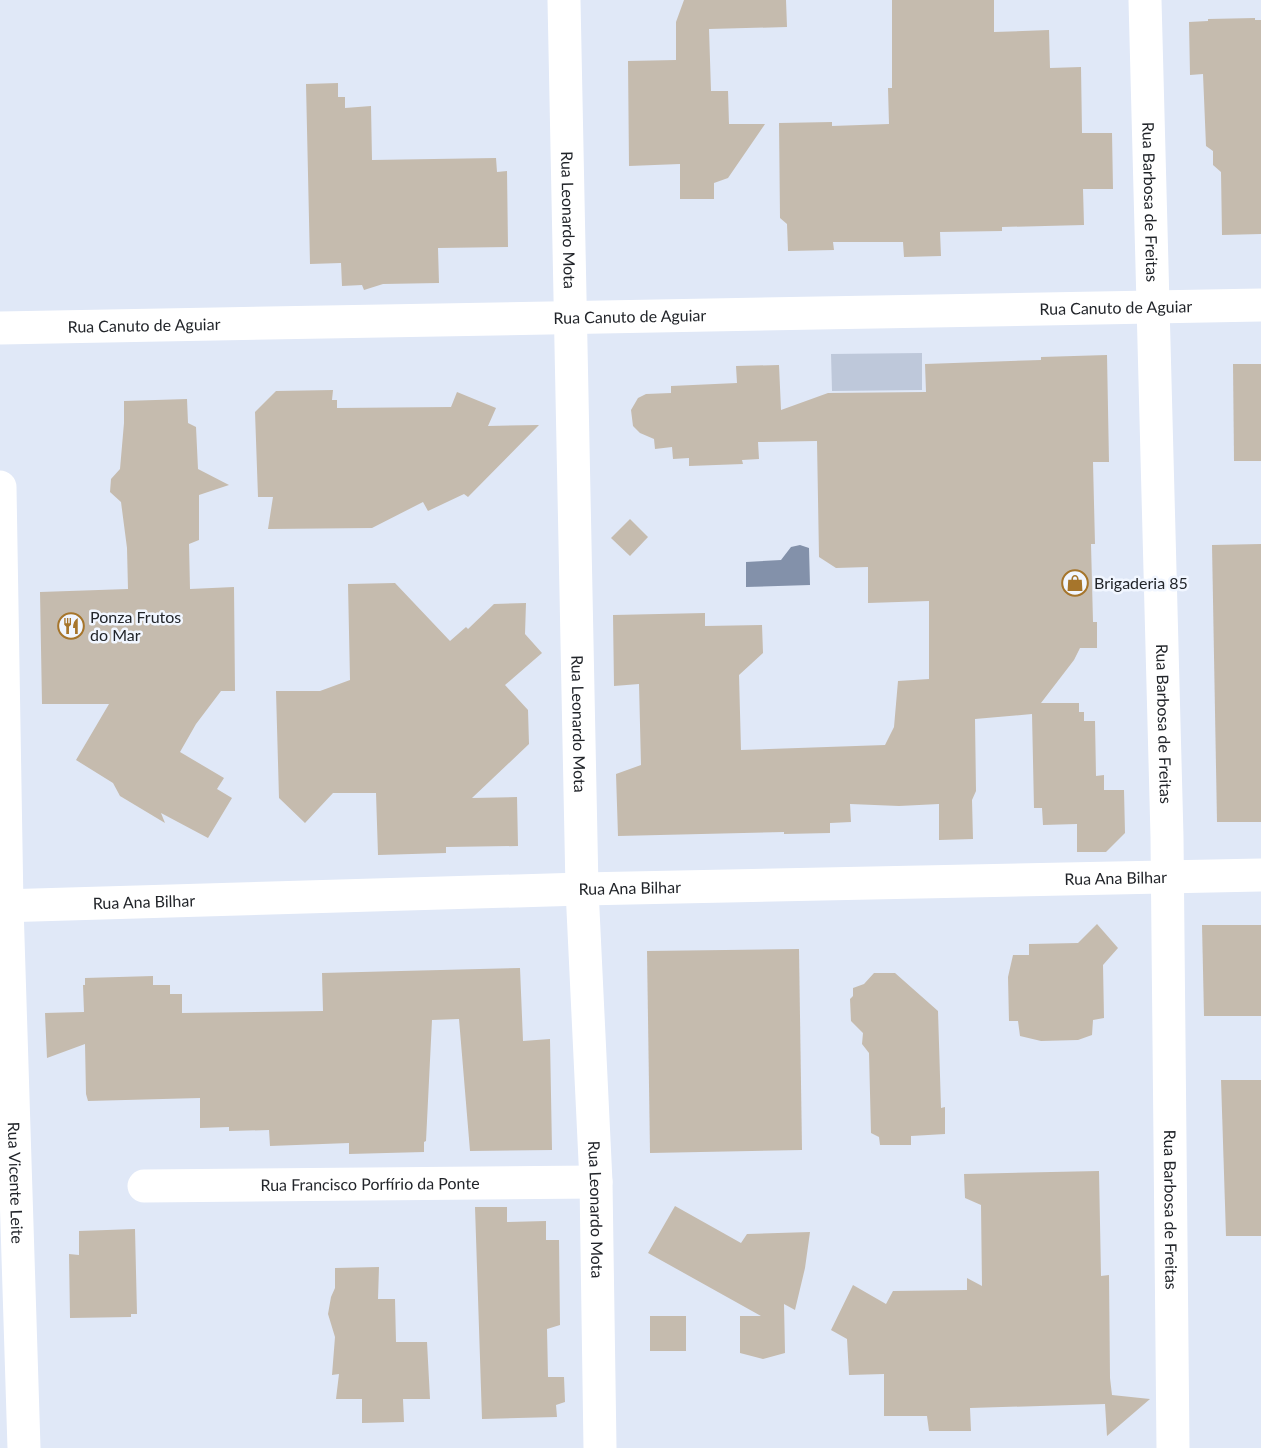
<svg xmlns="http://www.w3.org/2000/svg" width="1261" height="1448" viewBox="0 0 1261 1448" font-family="Lato,sans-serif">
<rect width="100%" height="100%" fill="#e0e8f7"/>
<polygon fill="#bec8da" points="922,353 922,390 832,391 831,354"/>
<polygon fill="#8391aa" points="800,545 809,548 810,585 746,587 746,562 781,560 791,547"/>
<g fill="#c5bbae">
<polygon points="684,0 786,0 787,27 709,29 711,91 728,91 729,124 765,124 728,178 714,183 714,199 680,199 680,164 629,166 628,61 676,60 676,22"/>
<polygon points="892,0 994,0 994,32 1049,30 1050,68 1081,67 1082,133 1112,133 1113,189 1083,189 1084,225 1002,227 1002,231 940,232 941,256 904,257 903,242 833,242 834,250 788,251 787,224 780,218 779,123 832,122 832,126 889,124 888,88 892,88"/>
<polygon points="1255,18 1255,20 1261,20 1261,234 1222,235 1221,172 1213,165 1213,151 1206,146 1203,74 1190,75 1189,22 1208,21 1208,19"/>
<polygon points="338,83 338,97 345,97 345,108 371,106 372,160 496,158 497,172 507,171 508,247 438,248 439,283 383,284 364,290 362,285 342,286 341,263 310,264 306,84"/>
<polygon points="1107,355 1109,462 1093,462 1095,544 1091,544 1093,622 1097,622 1097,648 1080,648 1074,660 1041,703 1079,703 1079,712 1084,712 1084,721 1095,721 1096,776 1104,775 1104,790 1124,790 1125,833 1106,852 1077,852 1077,824 1043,825 1042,808 1034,808 1032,714 975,719 976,791 972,800 973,839 939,840 939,804 899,806 850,804 851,822 830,823 830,833 784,834 784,832 618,836 616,774 641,765 639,684 614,686 613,615 705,613 705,626 762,625 763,653 739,675 741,750 885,745 894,727 898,681 929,679 929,601 868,603 868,567 836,568 819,557 817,441 758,442 759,459 742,460 743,464 689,466 689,458 673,459 672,447 655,449 654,439 640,433 633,426 631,410 638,398 646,394 671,393 671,386 737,383 736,366 779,365 781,410 828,393 926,392 925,364 1041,360 1041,357"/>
<polygon points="1233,364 1261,364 1261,461 1234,461"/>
<polygon points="333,390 332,400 337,400 337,408 451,407 457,392 496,408 488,426 539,425 468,497 464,494 428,511 423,502 372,528 268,529 273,497 258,497 255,412 276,391"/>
<polygon points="187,399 188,423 196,427 198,469 229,485 199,495 199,540 189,544 190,589 234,587 235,691 221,691 196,724 180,752 224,778 217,789 232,798 208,838 161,813 165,823 120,796 113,783 76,760 109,704 42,704 40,592 128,589 127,548 121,502 110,492 111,479 120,469 124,423 124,401"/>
<polygon points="630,519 648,537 630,556 611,538"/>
<polygon points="1261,544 1261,822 1217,822 1212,545"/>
<polygon points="395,583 450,641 466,627 468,629 494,604 526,603 525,634 542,653 505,685 528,710 529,744 472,798 517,797 518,846 446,847 446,853 378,855 376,793 333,793 305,823 279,798 276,691 320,691 350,680 348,584"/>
<polygon points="1097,924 1118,948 1103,965 1104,1018 1093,1020 1092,1035 1078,1040 1041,1041 1020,1036 1018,1021 1009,1021 1008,977 1013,955 1029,955 1029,944 1078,943"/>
<polygon points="1202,925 1261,925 1261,1016 1204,1016"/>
<polygon points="799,949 802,1150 650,1153 647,951"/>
<polygon points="520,968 523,1041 550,1039 552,1150 470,1151 459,1019 432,1020 426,1141 424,1142 424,1152 349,1154 349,1143 270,1146 269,1130 229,1131 229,1127 200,1128 200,1098 88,1101 86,1094 85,1044 47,1058 45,1013 84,1012 83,985 85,985 85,978 153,976 153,985 170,985 170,994 182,994 182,1013 323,1011 322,973"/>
<polygon points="874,973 895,973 938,1011 941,1108 945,1107 945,1134 911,1136 911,1145 880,1145 879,1137 871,1133 869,1053 862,1044 863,1033 851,1021 850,999 853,996 853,988 864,984"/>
<polygon points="1221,1080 1261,1080 1261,1236 1226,1236"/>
<polygon points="1099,1171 1101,1276 1109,1275 1110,1378 1112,1395 1150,1399 1107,1436 1105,1404 970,1408 971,1431 929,1431 927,1416 884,1416 884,1374 849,1375 847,1339 831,1330 853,1285 886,1304 893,1291 967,1290 967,1278 982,1286 981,1205 965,1198 964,1174"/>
<polygon points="675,1206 741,1243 747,1234 810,1232 805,1268 795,1310 784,1304 785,1353 763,1359 740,1353 740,1316 761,1316 648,1253"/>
<polygon points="475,1207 507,1207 507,1222 546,1221 546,1240 559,1240 560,1325 547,1329 548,1377 564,1377 565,1402 556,1405 557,1417 482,1419"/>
<polygon points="135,1229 137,1314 131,1314 131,1317 70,1318 69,1254 79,1255 79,1231"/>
<polygon points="379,1267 378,1299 395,1299 396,1342 427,1342 430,1399 403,1399 404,1422 362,1423 362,1399 336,1399 339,1374 332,1375 335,1337 328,1314 331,1297 335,1288 335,1268"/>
<rect x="650" y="1316" width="36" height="35"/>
</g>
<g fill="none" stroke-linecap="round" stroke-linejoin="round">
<g stroke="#fff" stroke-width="33">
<path id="s1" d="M 564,0 L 582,889 L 596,1182 L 600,1448"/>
<path id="s2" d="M 1145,0 L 1167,837 L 1173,1448"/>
<path id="s3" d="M 0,487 L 7,906 L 24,1448"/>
<path id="s4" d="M 144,1186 L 596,1182"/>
</g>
<g stroke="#fff" stroke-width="33">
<path id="s5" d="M 0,328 L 1261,305"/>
<path id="s6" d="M 0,906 L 582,889 L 1261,875"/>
</g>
</g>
<defs>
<g id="shop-ring" transform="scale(1.35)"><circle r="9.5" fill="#f1f6ff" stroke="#a6752b" stroke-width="1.5"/><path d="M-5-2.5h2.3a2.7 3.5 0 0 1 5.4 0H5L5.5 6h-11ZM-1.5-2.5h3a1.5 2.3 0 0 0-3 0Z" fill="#a6752b"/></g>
<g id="restaurant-ring" transform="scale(1.35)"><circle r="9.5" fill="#f1f6ff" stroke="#a6752b" stroke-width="1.5"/><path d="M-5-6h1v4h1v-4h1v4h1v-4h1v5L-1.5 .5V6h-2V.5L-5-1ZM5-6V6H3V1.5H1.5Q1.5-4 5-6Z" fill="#a6752b"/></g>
</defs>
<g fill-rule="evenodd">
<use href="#shop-ring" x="1075" y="583"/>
<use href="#restaurant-ring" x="71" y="626"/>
</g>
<g text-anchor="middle" stroke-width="5" stroke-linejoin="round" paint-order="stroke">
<g font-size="16" fill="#22252a" stroke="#f1f6ff">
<text dy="6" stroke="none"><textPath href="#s2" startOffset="202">Rua Barbosa de Freitas</textPath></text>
<text dy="6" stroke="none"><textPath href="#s1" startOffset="220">Rua Leonardo Mota</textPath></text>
<text dy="6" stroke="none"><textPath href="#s5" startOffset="1116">Rua Canuto de Aguiar</textPath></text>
<text dy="6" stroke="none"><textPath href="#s5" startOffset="630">Rua Canuto de Aguiar</textPath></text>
<text dy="6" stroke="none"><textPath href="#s5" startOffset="144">Rua Canuto de Aguiar</textPath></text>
<text dy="6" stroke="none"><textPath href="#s1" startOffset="724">Rua Leonardo Mota</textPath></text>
<text dy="6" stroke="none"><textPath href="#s2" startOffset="724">Rua Barbosa de Freitas</textPath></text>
<text dy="6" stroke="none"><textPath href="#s6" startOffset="1116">Rua Ana Bilhar</textPath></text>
<text dy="6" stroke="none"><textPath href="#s6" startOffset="630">Rua Ana Bilhar</textPath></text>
<text dy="6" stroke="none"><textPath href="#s6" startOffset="144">Rua Ana Bilhar</textPath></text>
<text dy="6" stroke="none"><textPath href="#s3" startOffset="696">Rua Vicente Leite</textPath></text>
<text dy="6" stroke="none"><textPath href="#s4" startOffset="226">Rua Francisco Porfírio da Ponte</textPath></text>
<text dy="6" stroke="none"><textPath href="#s1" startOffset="1210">Rua Leonardo Mota</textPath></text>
<text dy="6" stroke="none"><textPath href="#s2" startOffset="1210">Rua Barbosa de Freitas</textPath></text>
</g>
<g font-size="16" fill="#22252a" stroke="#f1f6ff" text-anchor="start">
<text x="1094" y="589">Brigaderia 85</text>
<text x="90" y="623">Ponza Frutos<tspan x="90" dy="18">do Mar</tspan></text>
</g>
</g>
</svg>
